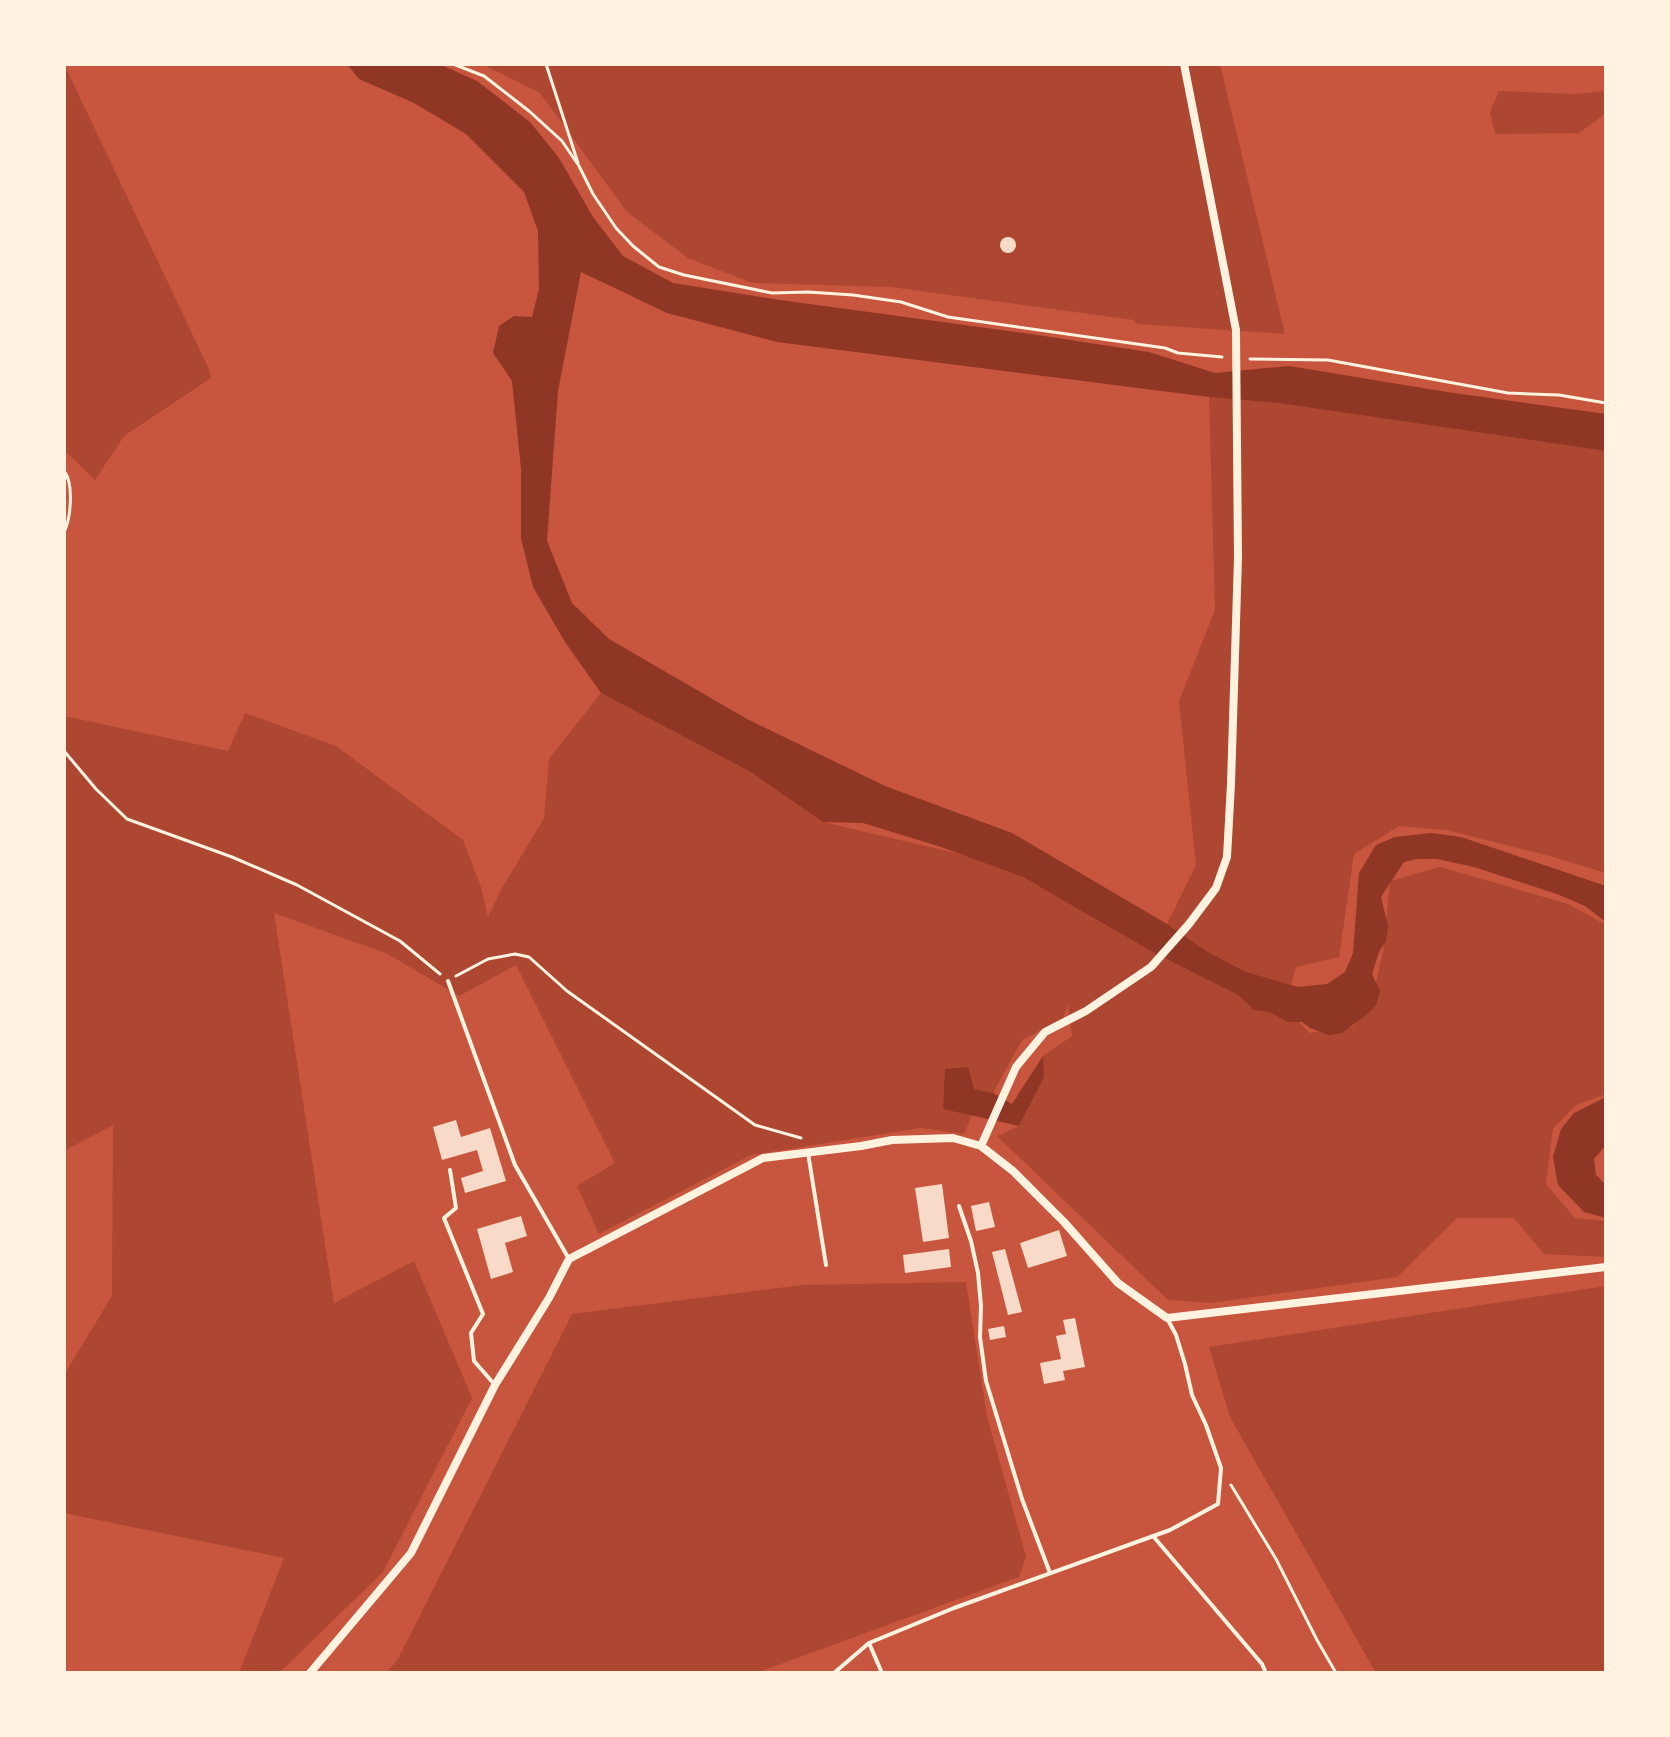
<svg xmlns="http://www.w3.org/2000/svg" width="1670" height="1737" viewBox="0 0 1670 1737" font-family="'Space Grotesk',sans-serif">
<rect width="100%" height="100%" fill="#c8553d"/>
<g fill="#ae4732">
<polygon points="64,64 208,367 211,378 124,436 95,480 64,450"/>
<polygon points="482,64 1220,64 1285,334 1137,324 1134,320 891,287 752,283 688,258 627,212 540,93"/>
<polygon points="1499,91 1576,94 1606,91 1606,113 1579,133 1495,134 1490,112"/>
<polygon points="1209,397 1278,403 1606,451 1606,873 1546,855 1446,830 1399,826 1354,854 1339,957 1296,967 1285,1009 1310,1033 1353,1027 1372,999 1383,952 1390,881 1440,867 1568,904 1606,925 1606,1094 1576,1105 1553,1129 1546,1184 1575,1218 1606,1221 1606,1257 1544,1254 1514,1218 1457,1218 1397,1277 1211,1303 1168,1300 997,1136 1019,1126 1043,1077 1043,1056 1072,1036 1068,1004 1063,1018 1022,1040 993,1093 974,1089 943,1108 972,1115 964,1134 921,1128 751,1155 599,1234 577,1186 615,1163 516,965 459,996 388,954 274,913 334,1303 414,1261 472,1398 383,1572 279,1673 239,1673 284,1558 64,1513 64,1375 112,1296 113,1125 64,1151 64,716 228,751 245,713 336,746 463,840 481,887 488,917 502,888 544,818 549,759 601,693 749,771 823,822 964,855 1023,877 1092,916 1182,958 1167,924 1196,865 1179,701 1215,610"/>
<polygon points="966,1282 987,1416 1026,1557 1019,1577 756,1673 387,1673 399,1657 572,1314 802,1285"/>
<polygon points="1606,1286 1606,1673 1376,1673 1230,1417 1209,1347"/>
</g>
<g fill="#8f3625">
<polygon points="347,64 439,64 477,81 530,122 559,158 593,217 623,256 673,283 780,300 1031,334 1149,352 1215,373 1289,366 1447,392 1606,414 1606,451 1278,403 1209,397 777,342 667,313 581,272 558,391 547,541 572,603 609,639 747,719 885,786 1012,833 1167,924 1206,951 1246,972 1298,987 1327,984 1345,972 1353,953 1359,873 1376,845 1395,837 1431,833 1461,837 1606,886 1606,922 1585,906 1557,894 1474,867 1437,859 1417,859 1404,862 1381,897 1388,926 1386,941 1379,952 1372,974 1380,991 1376,1005 1366,1015 1342,1033 1328,1035 1310,1028 1302,1022 1288,1022 1269,1012 1254,1010 1238,995 1153,952 1023,877 941,847 863,823 823,822 749,771 601,693 565,642 533,587 521,538 521,469 512,381 493,353 499,326 514,316 532,317 539,289 538,231 524,192 466,134 414,103 359,79"/>
<polygon points="1043,1056 1044,1077 1019,1126 943,1109 945,1069 968,1067 974,1089 993,1093 1012,1104"/>
<polygon points="1606,1097 1606,1145 1594,1159 1596,1175 1606,1185 1606,1218 1584,1212 1558,1185 1553,1157 1561,1129 1574,1113"/>
</g>
<g fill="#f7dbc8">
<circle cx="1008" cy="245" r="8"/>
<polygon points="456,1120 461,1137 490,1128 506,1181 465,1193 461,1178 483,1171 477,1150 442,1160 433,1127"/>
<polygon points="942,1184 949,1238 923,1242 915,1188"/>
<polygon points="989,1202 995,1227 976,1231 971,1206"/>
<polygon points="521,1216 527,1236 505,1243 513,1272 491,1279 477,1229"/>
<polygon points="1059,1230 1067,1256 1028,1268 1020,1243"/>
<polygon points="949,1249 951,1267 905,1273 903,1255"/>
<polygon points="1005,1249 1022,1312 1008,1315 992,1252"/>
<polygon points="1075,1318 1085,1367 1063,1371 1065,1380 1044,1384 1040,1363 1061,1359 1056,1336 1066,1334 1063,1320"/>
<polygon points="1004,1326 1006,1337 990,1340 988,1329"/>
</g>
<g fill="none" stroke-linecap="round" stroke-linejoin="round">
<g stroke="#fff3e0" stroke-width="3">
<polyline points="453,64 484,76 529,111 562,141 579,166 593,194 616,228 633,246 659,267 684,275 772,293 808,292 853,295 901,302 948,317 1165,348 1178,353 1222,357"/>
<polyline points="546,64 578,163"/>
<polyline points="1250,359 1328,360 1508,393 1559,395 1606,403"/>
<path d="M 64,471 C 74,483 71,518 64,532"/>
<polyline points="64,751 96,789 127,819 232,857 297,885 400,941 440,974"/>
<polyline points="456,976 488,959 515,954 529,957 567,991 755,1125 801,1138"/>
<polyline points="1231,1485 1276,1559 1317,1640 1336,1673"/>
</g>
<g stroke="#fff3e0" stroke-width="4">
<polyline points="448,981 515,1165 569,1259"/>
<polyline points="808,1153 826,1265"/>
<polyline points="450,1170 456,1208 444,1218 483,1314 471,1333 474,1361 495,1385"/>
<polyline points="959,1206 971,1241 978,1273 981,1306 980,1337 986,1381 1022,1499 1050,1573"/>
<polyline points="1153,1536 1262,1664 1266,1673"/>
<polyline points="834,1673 869,1643"/>
<polyline points="882,1673 869,1643 954,1608 1170,1530 1218,1504 1221,1468 1206,1425 1192,1395 1185,1364 1176,1335 1168,1320"/>
</g>
<g stroke="#fff3e0" stroke-width="8">
<polyline points="981,1146 1016,1067 1045,1032 1086,1011 1151,967 1189,924 1216,888 1227,857 1231,784 1238,558 1236,330 1184,64"/>
<polyline points="310,1673 411,1553 495,1385 549,1298 569,1259 763,1158 861,1146 892,1140 953,1138 981,1146 1013,1171 1064,1222 1118,1283 1167,1318 1606,1267"/>
</g>
</g>
<rect width="1670" height="1737" fill="none" stroke="#fff3e0" stroke-width="132"/>
</svg>
